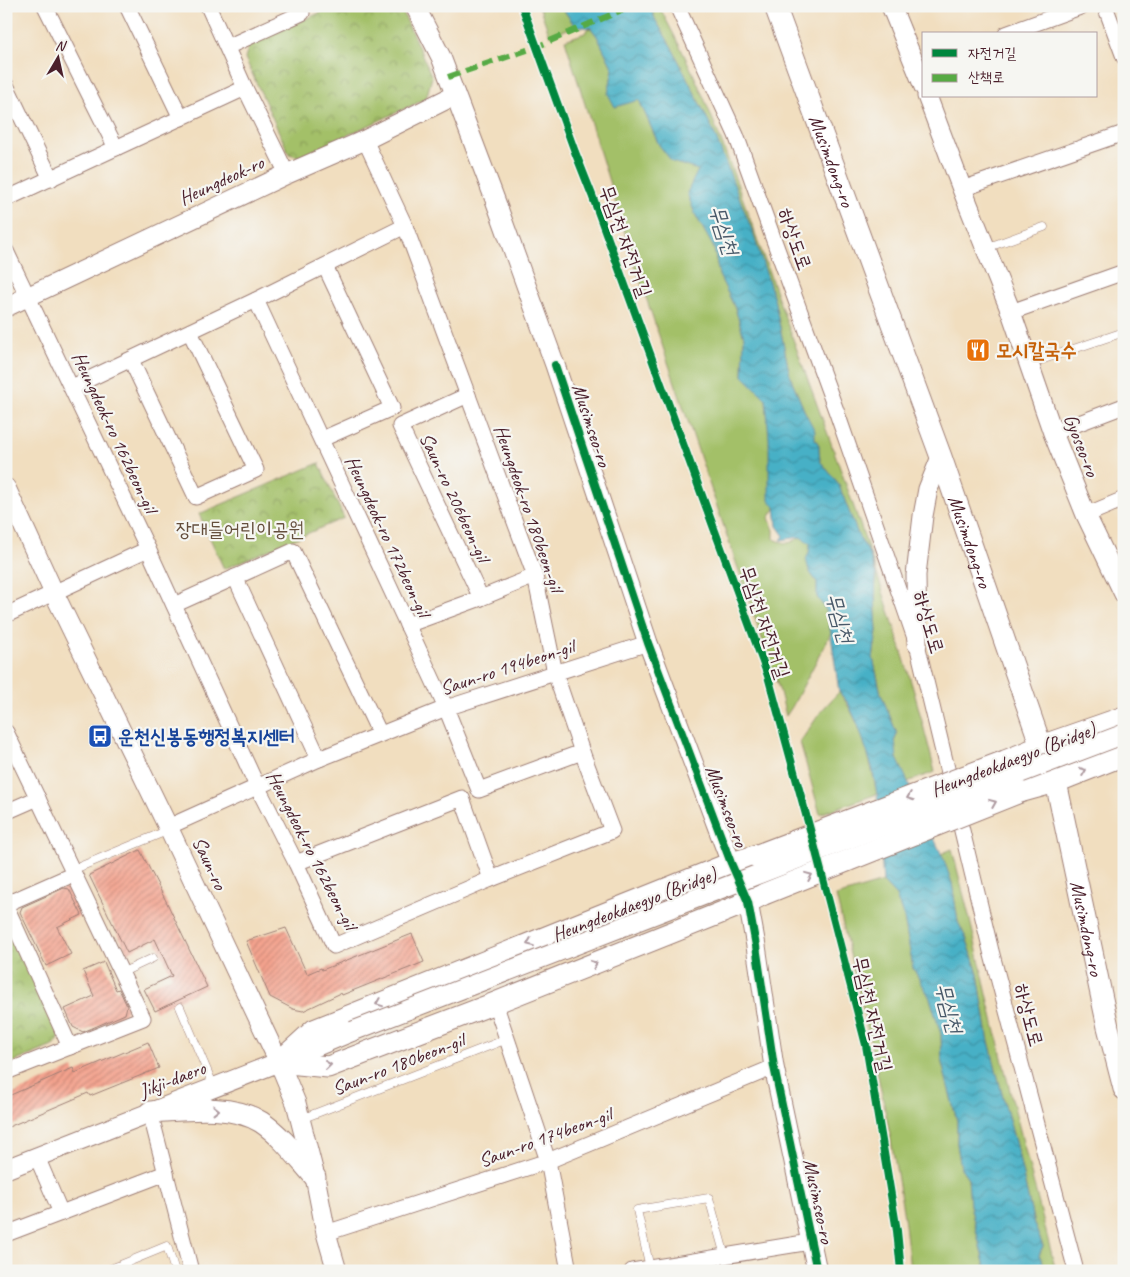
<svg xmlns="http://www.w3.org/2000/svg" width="1130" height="1277" viewBox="0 0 1130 1277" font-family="Caveat,'Poor Story',sans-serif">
<defs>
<pattern id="park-crowns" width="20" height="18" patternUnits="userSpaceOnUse" patternTransform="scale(1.25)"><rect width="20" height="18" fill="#a3c068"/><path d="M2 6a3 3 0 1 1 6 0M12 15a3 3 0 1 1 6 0" fill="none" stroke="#879b56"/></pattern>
<pattern id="water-waves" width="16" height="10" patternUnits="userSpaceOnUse" patternTransform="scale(1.25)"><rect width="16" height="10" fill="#47b0c6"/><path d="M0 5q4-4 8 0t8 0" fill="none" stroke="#3d8fa1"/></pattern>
<pattern id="building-hatch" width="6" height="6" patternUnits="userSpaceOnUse" patternTransform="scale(1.25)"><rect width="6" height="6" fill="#f4a38e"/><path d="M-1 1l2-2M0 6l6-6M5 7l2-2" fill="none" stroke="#c88474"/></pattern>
</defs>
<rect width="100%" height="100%" fill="#f6f6f2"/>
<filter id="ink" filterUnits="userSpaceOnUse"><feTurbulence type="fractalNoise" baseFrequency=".02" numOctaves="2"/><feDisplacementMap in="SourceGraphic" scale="10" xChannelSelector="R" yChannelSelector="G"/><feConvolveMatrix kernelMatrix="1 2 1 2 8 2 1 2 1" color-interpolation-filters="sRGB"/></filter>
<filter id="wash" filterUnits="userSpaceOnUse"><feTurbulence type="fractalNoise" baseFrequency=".0096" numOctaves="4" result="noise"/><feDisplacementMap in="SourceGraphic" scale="20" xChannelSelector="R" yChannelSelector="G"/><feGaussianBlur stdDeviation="1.12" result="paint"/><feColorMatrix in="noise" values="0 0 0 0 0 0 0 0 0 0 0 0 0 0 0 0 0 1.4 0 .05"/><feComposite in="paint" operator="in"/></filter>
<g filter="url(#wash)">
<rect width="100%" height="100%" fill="#f1debf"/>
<g fill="#a3c068" stroke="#76704a">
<polygon points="539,6 561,6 575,26 550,36"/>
<path d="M 650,6 L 659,6 C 675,37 691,67 704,98 C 733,168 757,239 782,309 C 825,427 870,545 906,665 C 917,700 926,736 935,772 L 907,782 C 901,768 890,749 897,734 L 881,694 L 873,658 L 877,631 L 875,597 L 876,575 L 869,553 L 859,537 L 838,483 L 820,461 L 819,450 L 819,445 L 815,439 L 814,431 L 804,410 L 790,376 L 774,298 L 753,233 L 713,130 L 671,46 L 655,19 Z"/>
<path d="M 591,28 L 597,36 L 613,69 L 608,94 L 639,100 L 659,145 L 699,170 L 695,214 L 714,248 L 719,275 L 735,308 L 744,337 L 743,376 L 766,399 L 776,507 L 769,518 L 774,530 L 774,539 C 786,544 789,545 800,537 L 810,543 L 809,571 L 817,582 L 817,597 L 826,610 L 831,633 L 792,707 L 786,716 L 780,692 L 635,265 L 565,40 L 585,33 L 587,29 Z"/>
<path d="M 839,692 C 861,721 870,759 877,794 L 820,814 L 800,742 L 822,710 Z"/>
<polygon points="952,849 969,916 1006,1075 1056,1271 1048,1271 1039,1255 1043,1246 1034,1224 1018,1153 1002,1094 988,1037 978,974 967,940 958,922 952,883 941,854"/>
<path d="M 883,882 L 896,896 L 904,918 L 913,968 L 930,998 L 941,1034 L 942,1063 L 957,1121 L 957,1144 L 961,1168 L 968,1178 L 970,1205 L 986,1271 L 910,1271 C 908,1251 906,1230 903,1211 C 887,1104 861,1000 836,896 Z"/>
</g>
<g fill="url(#park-crowns)" stroke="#76704a">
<polygon points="335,6 400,6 432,77 426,99 300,157 289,154 245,58 249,44"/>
<polygon points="319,463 344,518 224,569 199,514"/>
<polygon points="6,919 62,1034 55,1045 6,1065"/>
</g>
<polygon fill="url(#water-waves)" stroke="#486878" points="561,6 650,6 655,19 671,46 713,130 753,233 774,298 790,376 804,410 815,431 815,439 819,445 819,450 820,461 838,483 859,537 869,553 876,575 875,597 877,631 873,658 881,694 897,734 895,739 897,758 944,860 952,883 958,922 967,940 978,974 988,1037 1002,1094 1018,1153 1034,1224 1043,1246 1039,1255 1048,1271 986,1271 970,1205 968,1178 961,1168 957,1144 957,1121 942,1063 941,1034 930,998 913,968 904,918 896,896 883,882 877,794 872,767 858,725 848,703 839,692 830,628 826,610 817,597 817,582 809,571 806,559 809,553 810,543 800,537 781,540 784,536 777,526 775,507 769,500 769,439 766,399 743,376 744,337 735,308 719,275 714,248 695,214 687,193 698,170 672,162 659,145 639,100 615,107 608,94 613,69 597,36 591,28 575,26"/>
<g id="blocks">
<g fill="url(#building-hatch)">
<polygon points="140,850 168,905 207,987 155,1011 144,989 172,976 155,939 127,953 89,875"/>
<polygon points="64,888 69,889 82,915 57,927 71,954 46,966 20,912 22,907"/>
<polygon points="286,928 307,974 321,968 322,970 412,934 424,962 342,995 341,993 303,1011 293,1009 270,997 246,941"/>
<polygon points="104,962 116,990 119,989 127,1006 125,1014 83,1032 73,1027 65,1009 94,996 83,971"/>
<polygon points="148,1042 159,1068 90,1096 88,1093 6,1128 6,1097 73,1068 75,1073"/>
</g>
</g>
</g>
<g filter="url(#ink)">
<use href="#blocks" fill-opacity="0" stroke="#9e7e75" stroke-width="1"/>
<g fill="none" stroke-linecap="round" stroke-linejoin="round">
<g stroke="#9e7e75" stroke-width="9">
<g id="service">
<polyline points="986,248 1044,227"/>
<polyline points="1029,364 1124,332"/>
<polyline points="72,870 169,830"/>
<polyline points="121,973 153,958"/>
<polyline points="180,1007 214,1087"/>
<polyline points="301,1119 507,1039"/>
<polyline points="650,1268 637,1210 709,1198 725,1256"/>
<polyline points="106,1271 167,1246 175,1271"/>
</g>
</g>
<g stroke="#9e7e75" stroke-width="17">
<g id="minor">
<polyline points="45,6 116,148"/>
<polyline points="127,6 181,118"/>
<polyline points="208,6 245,88 287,174"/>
<polyline points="677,6 736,135 776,246 837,413 917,644 991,951 1076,1271"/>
<polyline points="1105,6 1124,57"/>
<polyline points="1006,34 1083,6"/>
<polyline points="227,47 302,13 299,6"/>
<polyline points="6,85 51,179"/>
<polyline points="962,189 1124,133"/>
<polyline points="6,199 245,88"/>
<polyline points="6,251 148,549 257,786 296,863 334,946 491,879 612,831 582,752 555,673 535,576 405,226 365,140"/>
<polyline points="256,300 446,708 479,790 582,752"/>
<polyline points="1011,312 1124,272"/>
<polyline points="131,360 196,497 256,470 190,332"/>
<polyline points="72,387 256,300 405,226"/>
<polyline points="468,395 400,426 481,598"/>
<polyline points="1053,433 1124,406"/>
<polyline points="322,439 392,408 325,266"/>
<polyline points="1086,515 1124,499"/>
<polyline points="235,577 319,759"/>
<polyline points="174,605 293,551 380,734"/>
<polyline points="6,615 148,549"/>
<polyline points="407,625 481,598 535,576"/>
<polyline points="6,732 143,1018 6,1072"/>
<polyline points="6,812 38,798"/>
<polyline points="168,827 319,759 446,708 648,643"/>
<polyline points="296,863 462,798 491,879"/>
<polyline points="6,904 74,874"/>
<polyline points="6,906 70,1047"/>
<polyline points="495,1003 548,1161 569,1271"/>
<polyline points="150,1112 191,1271"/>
<polyline points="37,1157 61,1213"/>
<polyline points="326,1233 548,1161 774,1067"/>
<polyline points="6,1234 166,1173"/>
<polyline points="632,1271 810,1242"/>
</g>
</g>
<g stroke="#9e7e75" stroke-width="21">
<g id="tertiary">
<polyline points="415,6 441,57 494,197 555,365 648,643 731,863 748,902 756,946 774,1067 817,1271"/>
<polyline points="891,6 924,87"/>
<polyline points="927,96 962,189 1011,312 1053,433 1086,515 1124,594"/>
<polyline points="6,307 287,174 365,140 455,95"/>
<polyline points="6,488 54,593 168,827 279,1062 296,1103 315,1177 326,1233 337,1271"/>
<polyline points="917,644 916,575 923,516 928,489 941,457"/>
<polyline points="6,1169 279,1062 353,1031"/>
</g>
</g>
<g stroke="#9e7e75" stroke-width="23">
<g id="secondary">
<path id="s1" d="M 775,6 L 941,457 L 1041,746 L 1047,757 L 1056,782 L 1108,1027 L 1124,1089"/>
<polyline points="1005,761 1041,746 1124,717"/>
<polyline points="1020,792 1056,782 1124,755"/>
<polyline points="279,1062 314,1030 731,863 755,856"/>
<polyline points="279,1062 328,1067 495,1003 748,902 764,894"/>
<path d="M 150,1112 C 184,1110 231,1103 261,1122 C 281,1135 299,1159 315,1177"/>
</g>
</g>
<use href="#service" stroke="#fff" stroke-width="8"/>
<use href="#minor" stroke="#fff" stroke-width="15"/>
<use href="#tertiary" stroke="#fff" stroke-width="19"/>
<use href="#secondary" stroke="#fff" stroke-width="21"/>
<g stroke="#9e7e75" stroke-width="21" stroke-linecap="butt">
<polyline id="tertiary-bridge" points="353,1031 968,793 1124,734"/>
</g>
<g stroke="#9e7e75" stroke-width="23" stroke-linecap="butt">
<g id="secondary-bridge">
<polyline points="755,856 1005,761"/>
<polyline points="764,894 1020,792"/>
</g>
</g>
<use href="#tertiary-bridge" stroke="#fff" stroke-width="19"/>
<use href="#secondary-bridge" stroke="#fff" stroke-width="21"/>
<polyline stroke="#57aa44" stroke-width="6" stroke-dasharray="12 6" stroke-linecap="butt" points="448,77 536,47 631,6"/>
<g stroke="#f6f6f2" stroke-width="11">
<g id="cycleway">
<polyline points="522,6 575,152 592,195 768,676 814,844 866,1045 897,1231 901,1271"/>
<polyline points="555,365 648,643 731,863 748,902 756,946 774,1067 817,1271"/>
</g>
</g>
<use href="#cycleway" stroke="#00873e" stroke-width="8"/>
</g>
<defs><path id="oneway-chevron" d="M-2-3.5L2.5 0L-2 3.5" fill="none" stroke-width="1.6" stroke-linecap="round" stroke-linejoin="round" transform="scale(1.25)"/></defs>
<g stroke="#ae9aa0">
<use href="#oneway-chevron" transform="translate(1083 771) rotate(-21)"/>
<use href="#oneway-chevron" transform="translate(910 797) rotate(159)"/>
<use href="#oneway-chevron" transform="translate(993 803) rotate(-22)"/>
<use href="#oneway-chevron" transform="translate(809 876) rotate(-22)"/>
<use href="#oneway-chevron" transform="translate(530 943) rotate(158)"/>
<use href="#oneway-chevron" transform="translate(594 964) rotate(-22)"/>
<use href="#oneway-chevron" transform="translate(379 1003) rotate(158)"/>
<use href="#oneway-chevron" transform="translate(328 1065) rotate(-7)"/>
<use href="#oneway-chevron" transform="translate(216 1110)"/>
</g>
</g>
<defs>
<g id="restaurant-square" transform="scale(1.25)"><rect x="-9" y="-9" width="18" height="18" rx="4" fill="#e8710a" stroke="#f6f6f2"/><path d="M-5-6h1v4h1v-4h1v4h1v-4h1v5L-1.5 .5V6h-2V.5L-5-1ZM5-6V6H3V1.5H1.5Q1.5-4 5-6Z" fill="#fff"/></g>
<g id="bus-square" transform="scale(1.25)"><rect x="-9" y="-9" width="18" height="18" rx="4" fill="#1a4fb4" stroke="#f6f6f2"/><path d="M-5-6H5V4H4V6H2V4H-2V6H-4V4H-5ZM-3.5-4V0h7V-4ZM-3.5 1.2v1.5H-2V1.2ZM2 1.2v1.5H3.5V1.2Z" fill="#fff"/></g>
</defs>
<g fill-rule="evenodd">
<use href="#restaurant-square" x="978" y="350"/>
<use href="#bus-square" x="100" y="736"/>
</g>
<g text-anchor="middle" stroke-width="4.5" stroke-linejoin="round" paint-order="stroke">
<g font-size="20" fill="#4a1f2b" stroke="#f6f6f2">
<text dy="7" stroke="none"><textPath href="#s1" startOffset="165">Musimdong-ro</textPath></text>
<text transform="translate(221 180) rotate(-25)" y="7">Heungdeok-ro</text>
<text transform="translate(795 239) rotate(70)" y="7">하상도로</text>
<text transform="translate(626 241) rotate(70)" y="7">무심천 자전거길</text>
<text transform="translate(592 425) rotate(72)" y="7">Musimseo-ro</text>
<text transform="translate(115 432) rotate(65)" y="7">Heungdeok-ro 162beon-gil</text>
<text transform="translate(1082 445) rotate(69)" y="7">Gyoseo-ro</text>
<text transform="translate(455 497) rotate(65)" y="7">Saun-ro 206beon-gil</text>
<text transform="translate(529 508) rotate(71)" y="7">Heungdeok-ro 180beon-gil</text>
<text transform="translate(388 536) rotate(65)" y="7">Heungdeok-ro 172beon-gil</text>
<text dy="7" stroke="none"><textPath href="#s1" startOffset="570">Musimdong-ro</textPath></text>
<text transform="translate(765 622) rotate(71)" y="7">무심천 자전거길</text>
<text transform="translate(929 622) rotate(73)" y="7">하상도로</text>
<text transform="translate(507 667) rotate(-18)" y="7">Saun-ro 194beon-gil</text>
<text transform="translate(1013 759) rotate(-21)" y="7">Heungdeokdaegyo (Bridge)</text>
<text transform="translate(727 806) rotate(69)" y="7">Musimseo-ro</text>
<text transform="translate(312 850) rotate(63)" y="7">Heungdeok-ro 162beon-gil</text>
<text transform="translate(210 863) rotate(65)" y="7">Saun-ro</text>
<text transform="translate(634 904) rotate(-21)" y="7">Heungdeokdaegyo (Bridge)</text>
<text dy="7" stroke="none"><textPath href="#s1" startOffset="975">Musimdong-ro</textPath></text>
<text transform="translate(873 1014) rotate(77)" y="7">무심천 자전거길</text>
<text transform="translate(1029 1015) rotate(75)" y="7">하상도로</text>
<text transform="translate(398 1064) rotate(-21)" y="7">Saun-ro 180beon-gil</text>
<text transform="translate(172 1079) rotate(-21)" y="7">Jikji-daero</text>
<text transform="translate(545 1137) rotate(-20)" y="7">Saun-ro 174beon-gil</text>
<text transform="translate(819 1201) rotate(78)" y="7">Musimseo-ro</text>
</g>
<g font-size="20" font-weight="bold" fill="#c56008" stroke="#f6f6f2" text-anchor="start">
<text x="996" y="357">모시칼국수</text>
</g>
<g font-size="20" fill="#654f3d" stroke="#f6f6f2">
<text x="240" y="536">장대들어린이공원</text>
</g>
<g font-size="20" font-weight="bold" fill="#164399" stroke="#f6f6f2" text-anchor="start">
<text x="118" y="743">운천신봉동행정복지센터</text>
</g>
<g font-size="21" font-style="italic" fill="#495969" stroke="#f6f6f2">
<text transform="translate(724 230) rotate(72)" y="7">무심천</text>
<text transform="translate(840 618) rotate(74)" y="7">무심천</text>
<text transform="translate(949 1008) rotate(75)" y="7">무심천</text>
</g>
</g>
<rect width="1130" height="1277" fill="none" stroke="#f6f6f2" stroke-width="25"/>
<rect x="922" y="32" width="175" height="65" fill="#f6f6f2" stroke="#b1a0a2"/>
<rect x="932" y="49" width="25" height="8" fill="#00873e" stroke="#b1a0a2"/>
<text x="968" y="58" font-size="15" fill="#4a1f2b">자전거길</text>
<rect x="932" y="74" width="25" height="8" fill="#57aa44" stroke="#b1a0a2"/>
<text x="968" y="82" font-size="15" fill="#4a1f2b">산책로</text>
<g transform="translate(58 58) rotate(9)" stroke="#f6f6f2" stroke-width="4" paint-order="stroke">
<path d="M0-4L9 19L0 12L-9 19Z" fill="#4a1f2b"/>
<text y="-8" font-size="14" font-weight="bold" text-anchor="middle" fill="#4a1f2b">N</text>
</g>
</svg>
